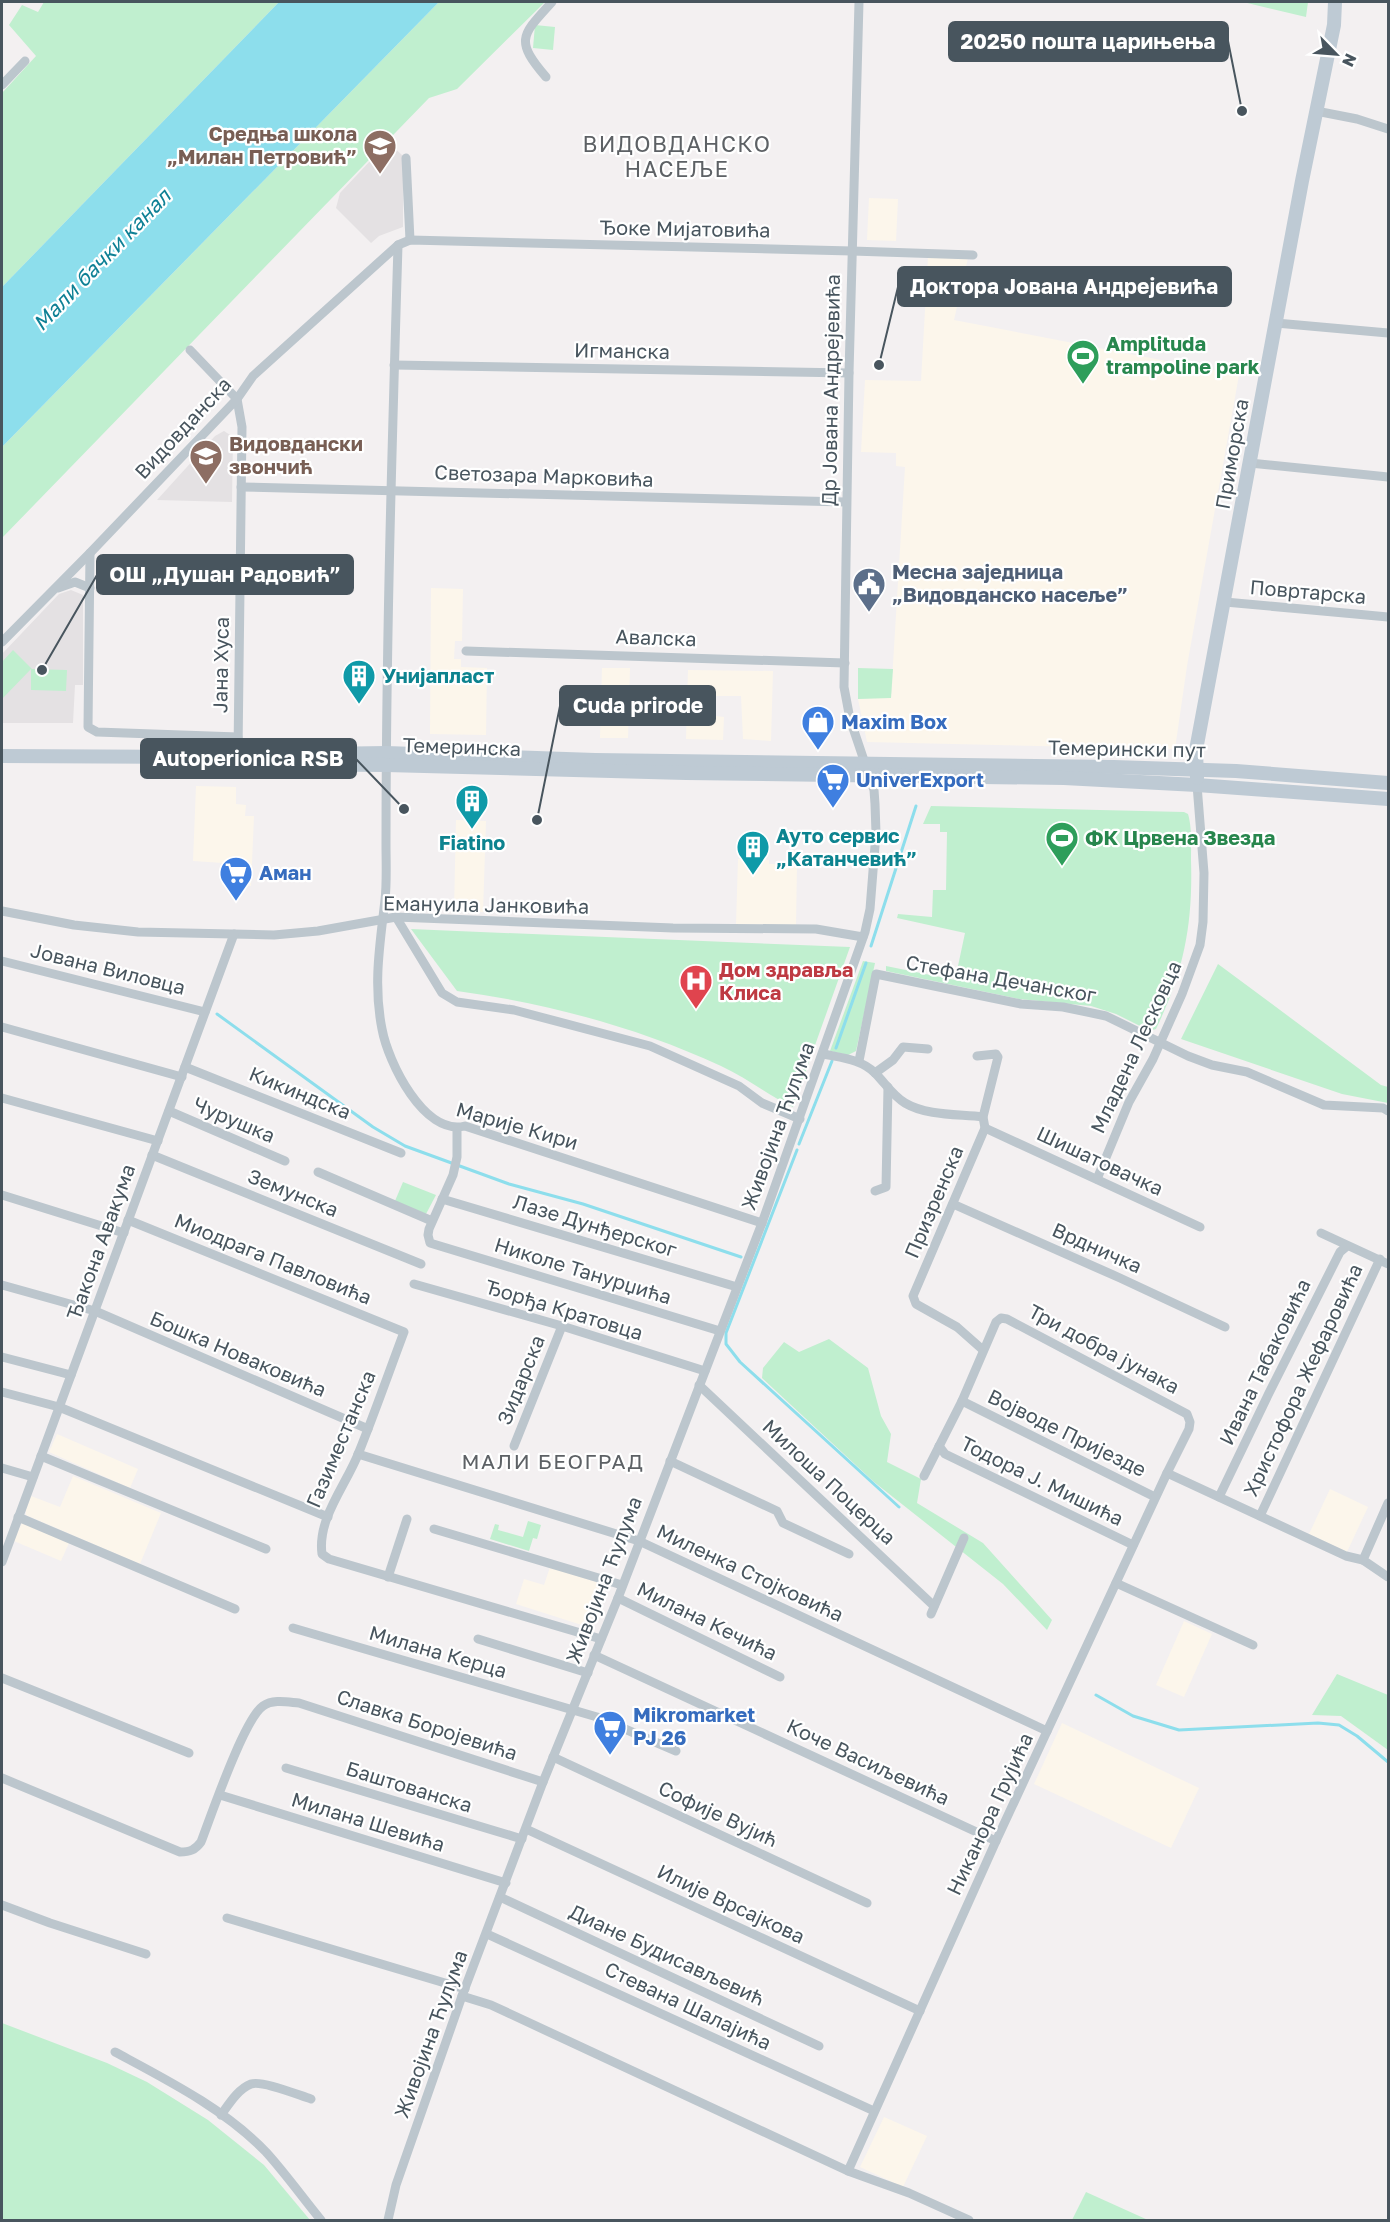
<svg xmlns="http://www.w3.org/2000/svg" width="1390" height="2222" viewBox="0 0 1390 2222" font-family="'Golos Text',sans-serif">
<rect width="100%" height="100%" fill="#f3f0f1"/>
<g fill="#fcf6eb">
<polygon points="869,198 898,199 896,241 867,240"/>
<polygon points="928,257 968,258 954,320 1239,375 1187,666 1175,749 867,742 858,699 891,697 905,467 896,466 896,453 861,452 865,380 921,381"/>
<polygon points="431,588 463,589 462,641 455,641 454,659 461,659 461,667 487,668 486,735 430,734"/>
<polygon points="602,668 630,668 628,738 600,738"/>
<polygon points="688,670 773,671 771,741 743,739 741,696 716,696 716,716 724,717 723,740 686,739"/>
<polygon points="196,786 236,787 236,804 246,805 245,816 254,816 251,886 222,885 223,863 193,861"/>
<polygon points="456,820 486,821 483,912 454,911"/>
<polygon points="738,859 769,860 769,864 797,864 796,925 736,924"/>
<polygon points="57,1434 138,1469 130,1488 49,1452"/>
<polygon points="73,1476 161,1513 140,1564 26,1515 26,1510 31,1496 60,1507"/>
<polygon points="1330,1489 1368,1507 1347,1552 1309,1534"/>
<polygon points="22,1523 69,1543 61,1561 14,1541"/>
<polygon points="550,1567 602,1584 588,1627 516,1604 524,1579 544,1585"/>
<polygon points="1184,1621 1212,1634 1184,1697 1156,1685"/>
<polygon points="1062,1723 1199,1788 1171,1848 1034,1784"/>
<polygon points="884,2117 927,2136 903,2187 860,2167"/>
</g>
<g fill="#e4e1e3">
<polygon points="388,142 403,156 403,227 379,236 371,243 336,208 340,193"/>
<polygon points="224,431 233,437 232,502 157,500 215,436"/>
<polygon points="71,590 83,595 83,685 75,685 73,723 2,723 2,654 59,594"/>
</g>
<g fill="#c0efcf">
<polygon points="44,2 279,2 2,287 2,93 36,56 9,25 22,5 38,12"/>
<polygon points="439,2 545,2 457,89 429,98 2,538 2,447"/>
<polygon points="1243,2 1308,2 1306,17"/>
<polygon points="535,25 555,27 553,50 533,48"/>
<polygon points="13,650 32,669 67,670 66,691 31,690 31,669 2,699 2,662"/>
<polygon points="858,668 893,669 891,698 858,699"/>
<path d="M 931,806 L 1184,812 L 1188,814 C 1192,827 1191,845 1191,860 C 1193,924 1184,971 1156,1029 L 1150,1031 L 1116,1014 L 1091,1006 L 1019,999 L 886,971 L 886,966 L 955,980 L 965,933 L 897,918 L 898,914 L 932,917 L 933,890 L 946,890 L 947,832 L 940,832 L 940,824 L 923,824 Z"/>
<path d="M 411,929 L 457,931 L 850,947 L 793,1107 C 768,1095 747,1078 721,1066 C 639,1028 547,1003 457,991 Z"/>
<polygon points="863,961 875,963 856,1051 848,1055 830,1051"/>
<polygon points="1218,964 1381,1085 1388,1087 1388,1103 1342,1094 1181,1039"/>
<polygon points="403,1182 436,1195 426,1214 395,1201"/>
<polygon points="829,1339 868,1368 881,1416 891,1434 887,1462 921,1479 917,1503 983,1543 1052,1620 1047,1630 1003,1584 874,1482 762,1378 763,1368 784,1342 799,1352"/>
<polygon points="528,1521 541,1525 537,1539 533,1538 529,1551 490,1539 495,1524 499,1525 498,1530 523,1537"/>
<polygon points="1337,1674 1388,1695 1388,1750 1341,1716 1312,1715"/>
<polygon points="2,2023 107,2063 147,2082 208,2120 264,2165 310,2220 2,2220"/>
<polygon points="1086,2192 1148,2220 1072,2220"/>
</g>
<polygon fill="#8ddeec" points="279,2 439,2 2,447 2,287"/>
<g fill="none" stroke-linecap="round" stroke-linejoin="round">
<g stroke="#8ddeec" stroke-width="3">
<polyline points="871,946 916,806"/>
<polyline points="217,1014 373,1127 405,1146 509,1184 583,1204 741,1257"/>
<polyline points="836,1048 866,963"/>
<polyline points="799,1144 832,1061"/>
<polyline points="797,1150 726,1333 726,1344 740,1362 899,1507"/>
<polyline points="1096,1695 1133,1716 1179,1730 1318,1723 1339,1725 1357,1736 1388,1762"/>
</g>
<g stroke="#bcc6cd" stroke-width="9">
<path d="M 546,77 C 514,40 522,35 552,2"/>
<polyline points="2,85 25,61"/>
<polyline points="1316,111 1357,119 1388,129"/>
<polyline points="406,158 410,240"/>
<path d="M 398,245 C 392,445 386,645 386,844 C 386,862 387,882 385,900 C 380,944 373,984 382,1029 C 388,1062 424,1136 465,1126 L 762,1223"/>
<polyline points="1276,323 1388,333"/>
<polyline points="190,350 237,399 242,427 238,752"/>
<polyline points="394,365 849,373"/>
<polyline points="1250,463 1388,477"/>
<polyline points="241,487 846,502"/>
<polyline points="90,553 88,727 97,732 238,737"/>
<polyline points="58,588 75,582 90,588"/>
<polyline points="1225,602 1388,617"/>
<polyline points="2,642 90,553 237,399 253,376 398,245 410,240 852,251 973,255"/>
<polyline points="466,651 845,663"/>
<polyline points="2,911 74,925 138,932 274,935 318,931 396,917 673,928 816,929 863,937"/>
<polyline points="396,917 442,993 457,1002 514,1010 650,1046 739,1086 762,1103 800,1119"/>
<polyline points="2,961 205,1012"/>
<polyline points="2,1027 182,1077"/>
<path d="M 823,1054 C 842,1058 861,1059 875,1073 C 885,1083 893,1096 905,1103 C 927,1116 958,1114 983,1117"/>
<polyline points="977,1056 996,1054 998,1057 983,1117 985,1128 913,1296 916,1304 957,1327 983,1350"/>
<polyline points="859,1061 876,974 1021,1004 1063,1007 1106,1016 1188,1056 1212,1065 1247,1072 1324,1105 1383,1108 1388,1111"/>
<polyline points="185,1067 401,1153"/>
<polyline points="875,1073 893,1060 903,1047 928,1049"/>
<polyline points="2,1098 158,1141"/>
<polyline points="169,1111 285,1161"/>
<polyline points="457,1128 457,1157 453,1175 429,1229 428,1235 430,1243 720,1331"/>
<polyline points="985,1128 1200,1227"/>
<polyline points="152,1155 421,1264"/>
<polyline points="318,1172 432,1221"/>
<polyline points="1097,1179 1129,1102 1153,1059 1182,994 1200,945 1203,922 1204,873 1197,785"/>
<polyline points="875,1191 886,1187 888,1087"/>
<polyline points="2,1195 124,1233"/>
<polyline points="442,1199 737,1287"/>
<polyline points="953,1204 1120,1278 1225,1327"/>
<path d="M 128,1220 L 404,1332 C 389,1372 375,1412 359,1452 C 347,1484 317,1518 322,1554 L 329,1559 L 601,1639"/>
<polyline points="1321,1233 1388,1264"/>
<polyline points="414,1284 562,1326 705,1371"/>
<polyline points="2,1285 95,1311 368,1429"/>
<polyline points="2,1357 71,1375"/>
<polyline points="699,1385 934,1606"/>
<polyline points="2,1392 59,1407 328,1517"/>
<polyline points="962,1401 1155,1497"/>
<polyline points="514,1446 562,1326"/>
<polyline points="939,1446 945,1454 1133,1545"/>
<polyline points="358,1454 639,1541 1047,1731"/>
<polyline points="41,1456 266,1549"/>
<polyline points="670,1461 777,1511 783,1523 849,1554"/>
<polyline points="2,1468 33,1477"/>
<polyline points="924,1476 962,1401 996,1322 1001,1318 1007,1319 1187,1414 1190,1422 1189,1429 1167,1473"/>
<polyline points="1219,1497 1269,1393 1340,1252 1347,1246"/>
<polyline points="1388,1503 1363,1560 1388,1577"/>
<polyline points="1260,1516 1380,1259"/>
<polyline points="18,1517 235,1609"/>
<polyline points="434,1529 622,1585"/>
<polyline points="2,1562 234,934"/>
<polyline points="388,1577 407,1519"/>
<polyline points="1116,1583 1253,1645"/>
<polyline points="618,1598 780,1677"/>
<polyline points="931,1614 964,1538"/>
<polyline points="293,1628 597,1717 676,1751"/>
<polyline points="478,1639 588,1673"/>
<polyline points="594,1655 996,1841"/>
<polyline points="2,1678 189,1753"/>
<polyline points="553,1757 867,1903"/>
<polyline points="286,1768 522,1839"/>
<path d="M 2,1778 L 180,1852 C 190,1852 195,1850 201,1842 C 211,1816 244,1719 263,1706 C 273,1699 287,1702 299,1703 L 543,1782"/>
<polyline points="220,1795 506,1883"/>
<polyline points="526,1829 920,2011"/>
<polyline points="500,1897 819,2046"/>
<polyline points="2,1905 50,1923 146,1954"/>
<polyline points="227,1918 465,1989"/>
<polyline points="487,1934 874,2111"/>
<polyline points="462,1996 491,2005 848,2171 909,2193 969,2220"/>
<path d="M 115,2052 C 167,2080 225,2109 266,2152 C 285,2173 303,2198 321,2220"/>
<path d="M 221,2115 C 229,2104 238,2089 251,2084 C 262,2080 298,2095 311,2099"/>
<polyline points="848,2171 996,1841 1167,1473 1346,1556 1363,1560"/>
<polyline points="388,2220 396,2185 462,1996 543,1782 618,1598 762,1223 865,932 870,909 876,833 875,804 874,790 850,719 844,687 849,373 859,2"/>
</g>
<g stroke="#becad4" stroke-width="14">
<polyline points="2,756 200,757 215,752 321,754 386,753 595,760 1114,767 1236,771 1388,783"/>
<polyline points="200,757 213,763 246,764 386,765 686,773 1064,778 1197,785 1388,799"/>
<polyline points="1197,778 1196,750 1302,181 1334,25 1335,2"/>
</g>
</g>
<defs>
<g id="school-pin" transform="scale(1.725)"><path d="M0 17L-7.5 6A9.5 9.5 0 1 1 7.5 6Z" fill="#8d6e63" stroke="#fff"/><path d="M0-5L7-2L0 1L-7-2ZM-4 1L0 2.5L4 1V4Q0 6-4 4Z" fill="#fff"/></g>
<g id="stadium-pin" transform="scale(1.725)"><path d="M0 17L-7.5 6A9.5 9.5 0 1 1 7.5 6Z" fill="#2e9e5b" stroke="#fff"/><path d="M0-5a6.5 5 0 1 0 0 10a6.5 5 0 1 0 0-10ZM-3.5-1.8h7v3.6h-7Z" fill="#fff"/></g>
<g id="civic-pin" transform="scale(1.725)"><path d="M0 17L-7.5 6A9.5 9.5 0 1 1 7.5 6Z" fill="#5c6f8a" stroke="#fff"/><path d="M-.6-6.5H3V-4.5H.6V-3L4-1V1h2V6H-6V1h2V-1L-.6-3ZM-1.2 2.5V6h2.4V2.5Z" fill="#fff"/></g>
<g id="building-pin" transform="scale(1.725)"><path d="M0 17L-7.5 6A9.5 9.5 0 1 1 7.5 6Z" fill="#0f9aa8" stroke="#fff"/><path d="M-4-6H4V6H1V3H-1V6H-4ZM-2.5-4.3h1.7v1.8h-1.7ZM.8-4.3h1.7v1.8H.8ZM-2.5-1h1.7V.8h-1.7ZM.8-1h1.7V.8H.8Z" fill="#fff"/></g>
<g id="shop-pin" transform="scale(1.725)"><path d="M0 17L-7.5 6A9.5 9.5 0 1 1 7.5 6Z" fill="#3f7fe0" stroke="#fff"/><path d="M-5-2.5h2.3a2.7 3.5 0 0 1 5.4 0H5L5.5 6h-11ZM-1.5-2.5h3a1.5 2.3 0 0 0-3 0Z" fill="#fff"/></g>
<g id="supermarket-pin" transform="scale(1.725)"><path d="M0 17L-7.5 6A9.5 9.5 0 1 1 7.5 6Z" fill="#3f7fe0" stroke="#fff"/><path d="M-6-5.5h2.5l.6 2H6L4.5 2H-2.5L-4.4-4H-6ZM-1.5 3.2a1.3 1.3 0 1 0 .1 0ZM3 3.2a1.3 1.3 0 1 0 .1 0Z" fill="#fff"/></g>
<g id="hospital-pin" transform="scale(1.725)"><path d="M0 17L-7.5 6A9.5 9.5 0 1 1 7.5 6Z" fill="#e0444e" stroke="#fff"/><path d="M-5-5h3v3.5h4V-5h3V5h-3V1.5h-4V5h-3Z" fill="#fff"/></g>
</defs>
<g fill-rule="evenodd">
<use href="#school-pin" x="380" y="146"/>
<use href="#stadium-pin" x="1083" y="356"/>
<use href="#school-pin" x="206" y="456"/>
<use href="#civic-pin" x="869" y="584"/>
<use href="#building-pin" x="359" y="676"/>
<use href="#shop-pin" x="818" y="722"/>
<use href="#supermarket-pin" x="833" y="780"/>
<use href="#building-pin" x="472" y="801"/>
<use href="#stadium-pin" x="1062" y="838"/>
<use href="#building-pin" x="753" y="847"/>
<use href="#supermarket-pin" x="236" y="873"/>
<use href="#hospital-pin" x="696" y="981"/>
<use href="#supermarket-pin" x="610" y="1727"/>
</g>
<g text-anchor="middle" stroke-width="4.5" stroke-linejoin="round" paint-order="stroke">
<g font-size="20" font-weight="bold" fill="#785e54" stroke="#fff" text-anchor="end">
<text x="357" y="141">Средња школа<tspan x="357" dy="23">„Милан Петровић”</tspan></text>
<text x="229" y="451" text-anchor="start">Видовдански<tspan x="229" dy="23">звончић</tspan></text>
</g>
<g font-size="20" fill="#48555e" stroke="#fff">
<text transform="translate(685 229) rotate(1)" y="7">Ђоке Мијатовића</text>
<text transform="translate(622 351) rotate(1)" y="7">Игманска</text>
<text transform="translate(831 390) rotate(-89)" y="7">Др Јована Андрејевића</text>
<text transform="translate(183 428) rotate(-47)" y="7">Видовданска</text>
<text transform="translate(1232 454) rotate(-80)" y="7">Приморска</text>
<text transform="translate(544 476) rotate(2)" y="7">Светозара Марковића</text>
<text transform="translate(1308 592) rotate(5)" y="7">Повртарска</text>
<text transform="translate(656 638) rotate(2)" y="7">Авалска</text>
<text transform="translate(221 665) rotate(-89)" y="7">Јана Хуса</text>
<text transform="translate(462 747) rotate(2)" y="7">Темеринска</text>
<text transform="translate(1127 749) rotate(1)" y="7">Темерински пут</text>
<text transform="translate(486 905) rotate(1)" y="7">Емануила Јанковића</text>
<text transform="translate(108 969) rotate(14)" y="7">Јована Виловца</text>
<text transform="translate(1001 979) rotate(10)" y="7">Стефана Дечанског</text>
<text transform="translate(1136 1047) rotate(-65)" y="7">Младена Лесковца</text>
<text transform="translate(300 1093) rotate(22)" y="7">Кикиндска</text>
<text transform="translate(234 1120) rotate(23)" y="7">Чурушка</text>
<text transform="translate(517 1126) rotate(16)" y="7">Марије Кири</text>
<text transform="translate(778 1126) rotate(-70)" y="7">Живојина Ћулума</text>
<text transform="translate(1100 1161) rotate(25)" y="7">Шишатовачка</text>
<text transform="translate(293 1193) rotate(22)" y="7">Земунска</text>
<text transform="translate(934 1202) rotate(-67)" y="7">Призренска</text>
<text transform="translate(595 1226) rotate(17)" y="7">Лазе Дунђерског</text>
<text transform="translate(101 1242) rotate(-70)" y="7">Ђакона Авакума</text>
<text transform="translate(1097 1248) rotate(24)" y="7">Врдничка</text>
<text transform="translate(273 1259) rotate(22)" y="7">Миодрага Павловића</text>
<text transform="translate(583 1271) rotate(17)" y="7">Николе Танурџића</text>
<text transform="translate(564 1310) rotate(17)" y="7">Ђорђа Кратовца</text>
<text transform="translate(1104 1349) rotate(28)" y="7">Три добра јунака</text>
<text transform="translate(238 1354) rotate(23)" y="7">Бошка Новаковића</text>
<text transform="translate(1265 1362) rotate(-64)" y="7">Ивана Табаковића</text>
<text transform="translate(521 1380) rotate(-68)" y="7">Зидарска</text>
<text transform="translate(1303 1380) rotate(-65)" y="7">Христофора Жефаровића</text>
<text transform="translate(1067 1433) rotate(26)" y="7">Војводе Пријезде</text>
<text transform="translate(341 1439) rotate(-67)" y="7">Газиместанска</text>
<text transform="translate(1042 1481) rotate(26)" y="7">Тодора Ј. Мишића</text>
<text transform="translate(829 1482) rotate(43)" y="7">Милоша Поцерца</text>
<text transform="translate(750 1573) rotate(25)" y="7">Миленка Стојковића</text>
<text transform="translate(604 1580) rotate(-69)" y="7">Живојина Ћулума</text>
<text transform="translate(707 1621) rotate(26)" y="7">Милана Кечића</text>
<text transform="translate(438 1652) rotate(16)" y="7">Милана Керца</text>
<text transform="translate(427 1725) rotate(18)" y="7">Славка Боројевића</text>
<text transform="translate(868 1762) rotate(25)" y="7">Коче Васиљевића</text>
<text transform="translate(409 1787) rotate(17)" y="7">Баштованска</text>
<text transform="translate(718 1814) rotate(25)" y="7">Софије Вујић</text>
<text transform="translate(990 1814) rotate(-65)" y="7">Никанора Грујића</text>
<text transform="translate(368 1822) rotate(17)" y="7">Милана Шевића</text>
<text transform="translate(731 1904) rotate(25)" y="7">Илије Врсајкова</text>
<text transform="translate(667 1955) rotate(25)" y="7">Диане Будисављевић</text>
<text transform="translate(688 2006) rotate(25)" y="7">Стевана Шалајића</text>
<text transform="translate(431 2034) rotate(-70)" y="7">Живојина Ћулума</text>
</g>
<g font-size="20" font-weight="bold" fill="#27864d" stroke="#fff" text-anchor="start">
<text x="1106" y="351">Amplituda<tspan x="1106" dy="23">trampoline park</tspan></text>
<text x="1085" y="845">ФК Црвена Звезда</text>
</g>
<g font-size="20" font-weight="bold" fill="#4e5e75" stroke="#fff" text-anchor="start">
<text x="892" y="579">Месна заједница<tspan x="892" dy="23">„Видовданско насеље”</tspan></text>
</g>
<g font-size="20" font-weight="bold" fill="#0d838f" stroke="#fff" text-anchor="start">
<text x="382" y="683">Унијапласт</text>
<text x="776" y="843">Ауто сервис<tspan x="776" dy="23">„Катанчевић”</tspan></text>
<text x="472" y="850" text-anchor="middle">Fiatino</text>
</g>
<g font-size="20" font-weight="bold" fill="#366cbe" stroke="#fff" text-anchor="start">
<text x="841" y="729">Maxim Box</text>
<text x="856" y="787">UniverExport</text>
<text x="259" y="880">Аман</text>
<text x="633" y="1722">Mikromarket<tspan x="633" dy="23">PJ 26</tspan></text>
</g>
<g font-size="20" font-weight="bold" fill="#be3a42" stroke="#fff" text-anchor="start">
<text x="719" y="977">Дом здравља<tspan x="719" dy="23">Клиса</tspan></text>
</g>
<g font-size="21" font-style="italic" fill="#0e8095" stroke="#fff">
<text transform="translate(102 260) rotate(-46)" y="7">Мали бачки канал</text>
</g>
<g font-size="21" letter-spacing="1.5" fill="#5d6165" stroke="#fff">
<text x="553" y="1469">МАЛИ БЕОГРАД</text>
</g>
<g font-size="22" letter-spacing="1.5" fill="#5d6165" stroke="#fff">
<text x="677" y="152">ВИДОВДАНСКО<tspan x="677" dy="25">НАСЕЉЕ</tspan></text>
</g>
</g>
<path fill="none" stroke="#48555e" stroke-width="2" d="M1242 111L1228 41M879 365L898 287M42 670L97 575M537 820L560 706M404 809L356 759"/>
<g fill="#48555e" stroke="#fff" stroke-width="2">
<circle cx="1242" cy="111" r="6"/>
<circle cx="879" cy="365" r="6"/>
<circle cx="42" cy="670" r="6"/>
<circle cx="537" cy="820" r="6"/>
<circle cx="404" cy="809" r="6"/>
</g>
<g fill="#48555e" stroke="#48555e" stroke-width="2">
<rect x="949" y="22" width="279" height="39" rx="6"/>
<rect x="898" y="267" width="333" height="39" rx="6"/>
<rect x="97" y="555" width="256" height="39" rx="6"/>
<rect x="560" y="686" width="155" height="39" rx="6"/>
<rect x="141" y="739" width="215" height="39" rx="6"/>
</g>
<g font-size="21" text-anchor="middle" font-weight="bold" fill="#fff">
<text x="1088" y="49">20250 пошта царињења</text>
<text x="1064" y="294">Доктора Јована Андрејевића</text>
<text x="225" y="582">ОШ „Душан Радовић”</text>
<text x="638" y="713">Cuda prirode</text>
<text x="248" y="766">Autoperionica RSB</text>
</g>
<rect width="1390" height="2222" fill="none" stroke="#48555e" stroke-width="6"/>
<g transform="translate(1336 54) rotate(115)" stroke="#ffffff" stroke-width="4.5" paint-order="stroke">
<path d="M0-4.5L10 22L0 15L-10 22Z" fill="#48555e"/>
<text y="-9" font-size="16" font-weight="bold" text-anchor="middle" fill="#48555e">N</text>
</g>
</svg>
